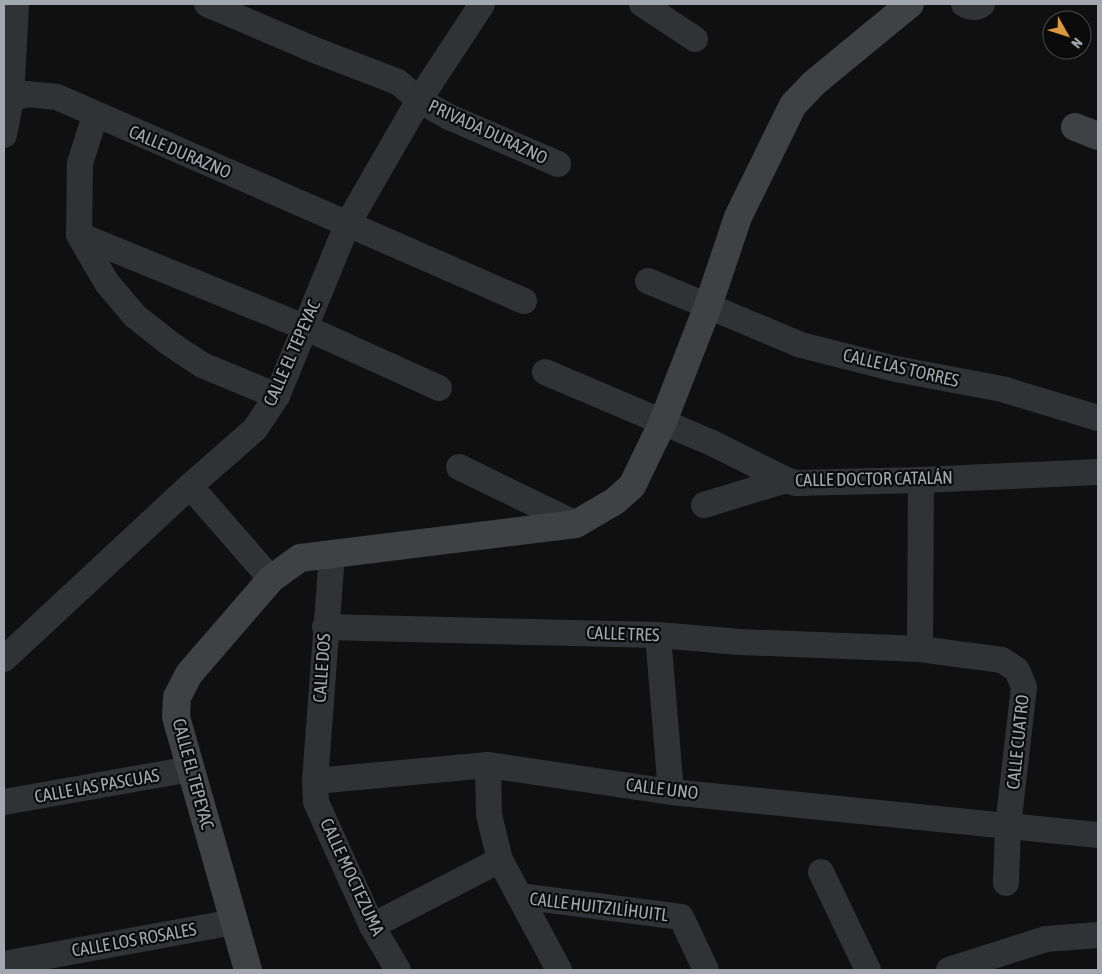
<svg xmlns="http://www.w3.org/2000/svg" width="1102" height="974" viewBox="0 0 1102 974" font-family="'Asap Condensed',sans-serif">
<rect width="100%" height="100%" fill="#101011"/>
<g fill="none" stroke-linecap="round" stroke-linejoin="round">
<g stroke="#313235" stroke-width="26">
<polyline points="207,4 317,51 398,82 419,100 447,116 558,164"/>
<polyline points="642,4 695,39"/>
<path d="M 964,4 C 970,8 977,8 982,4"/>
<polyline points="11,99 27,94 57,97 524,301"/>
<polyline points="95,116 80,163 79,235 107,283 135,316 169,343 202,365 277,396"/>
<polyline points="4,135 11,99 16,4"/>
<polyline points="79,235 304,327 439,388"/>
<polyline points="648,281 801,345 896,369 1002,389 1098,418"/>
<polyline points="545,372 712,443 786,480 796,483 921,480 1098,472"/>
<polyline points="459,467 576,524"/>
<polyline points="190,486 271,579"/>
<polyline points="704,505 786,480"/>
<polyline points="332,554 315,781 316,802 372,926 398,970"/>
<polyline points="325,627 658,635 740,642 920,649 1002,660 1017,670 1024,687 1008,826 1006,883"/>
<polyline points="658,635 671,792"/>
<polyline points="920,649 921,480"/>
<polyline points="4,659 190,486 255,429 277,396 347,225 419,100 482,4"/>
<polyline points="488,765 489,815 500,860 559,970"/>
<polyline points="315,781 488,765 671,792 1098,835"/>
<polyline points="4,802 191,769"/>
<polyline points="821,872 868,970"/>
<polyline points="519,896 681,917 706,970"/>
<polyline points="372,926 500,860"/>
<polyline points="4,964 234,922"/>
<polyline points="949,970 1046,939 1098,935"/>
</g>
<g stroke="#3f4145" stroke-width="28">
<polyline points="1075,127 1098,136"/>
<polyline points="248,970 176,717 177,697 189,674 271,579 300,558 576,524 615,501 632,486 662,424 708,306 738,217 793,105 814,83 910,4"/>
</g>
</g>
<g text-anchor="middle" stroke-width="4.5" stroke-linejoin="round" paint-order="stroke">
<g font-size="18" fill="#a3a8b0" stroke="#0b0b0c">
<text transform="translate(488 132) rotate(25)" y="6">PRIVADA DURAZNO</text>
<text transform="translate(180 152) rotate(23)" y="6">CALLE DURAZNO</text>
<text transform="translate(292 353) rotate(-66)" y="6">CALLE EL TEPEYAC</text>
<text transform="translate(901 368) rotate(13)" y="6">CALLE LAS TORRES</text>
<text transform="translate(874 479) rotate(-1)" y="6">CALLE DOCTOR CATALÁN</text>
<text transform="translate(623 634) rotate(2)" y="6">CALLE TRES</text>
<text transform="translate(322 668) rotate(-86)" y="6">CALLE DOS</text>
<text transform="translate(1018 742) rotate(-84)" y="6">CALLE CUATRO</text>
<text transform="translate(193 774) rotate(75)" y="6">CALLE EL TEPEYAC</text>
<text transform="translate(97 786) rotate(-10)" y="6">CALLE LAS PASCUAS</text>
<text transform="translate(662 789) rotate(7)" y="6">CALLE UNO</text>
<text transform="translate(352 877) rotate(65)" y="6">CALLE MOCTEZUMA</text>
<text transform="translate(599 907) rotate(7)" y="6">CALLE HUITZILÍHUITL</text>
<text transform="translate(134 940) rotate(-10)" y="6">CALLE LOS ROSALES</text>
</g>
</g>
<rect width="1102" height="974" fill="none" stroke="#a3a8b0" stroke-width="10"/>
<g transform="translate(1067 35) rotate(129)"><circle r="24" fill="#0b0b0c" stroke="#484a4e"/>
<path d="M0-4L9 19L0 12L-9 19Z" fill="#db983e"/>
<text y="-8" font-size="14" font-weight="bold" text-anchor="middle" fill="#a3a8b0">N</text>
</g>
</svg>
